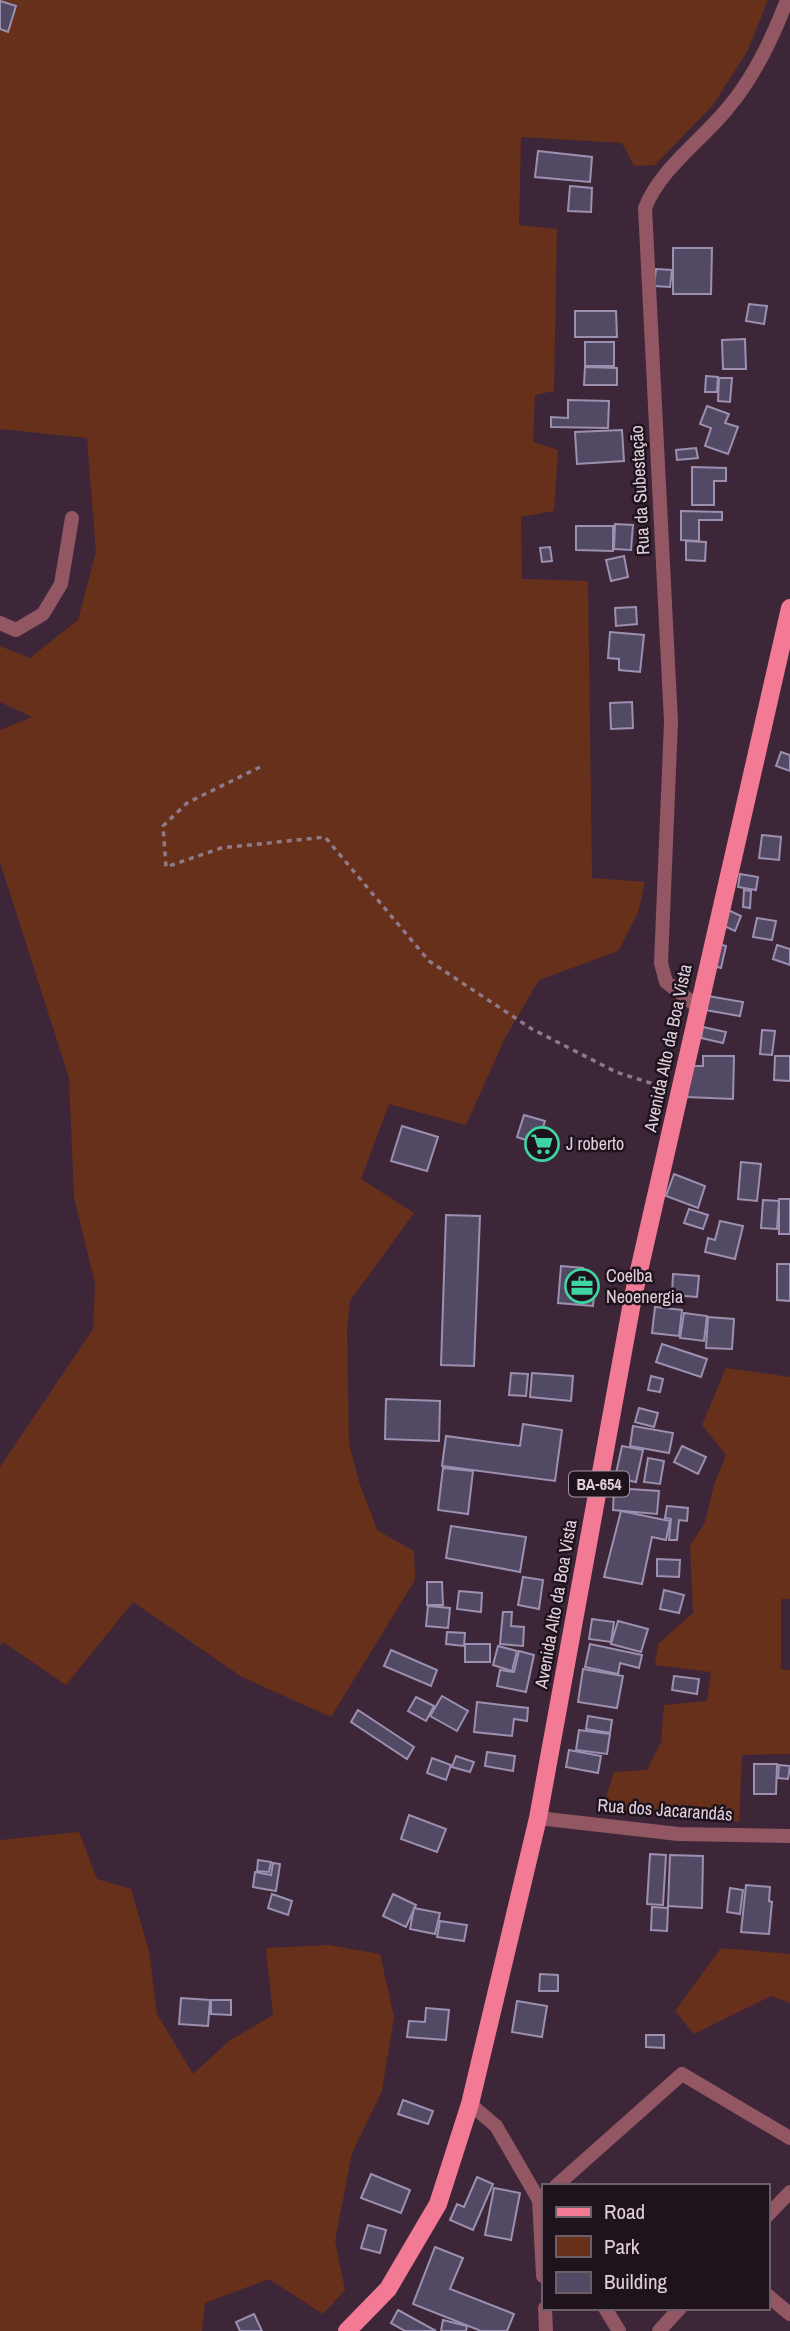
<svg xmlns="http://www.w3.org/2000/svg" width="790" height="2331" viewBox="0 0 790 2331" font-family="'Archivo Narrow',sans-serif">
<rect width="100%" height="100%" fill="#3e2639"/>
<g fill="#67301a">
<polygon points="0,0 768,0 748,50 713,105 655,165 634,166 622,143 521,137 519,225 557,229 554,391 535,395 533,442 558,450 554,511 521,517 522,579 588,581 592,878 645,882 638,913 618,951 539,980 505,1038 466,1125 389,1104 361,1179 414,1213 350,1301 347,1329 349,1444 359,1482 377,1530 414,1551 415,1580 331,1717 242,1677 133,1602 66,1685 3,1642 0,1645 0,1467 93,1329 95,1284 74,1197 69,1078 0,862 0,730 32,717 0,702 0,646 30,658 78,620 96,552 87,438 0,429"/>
<polygon points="726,1368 790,1377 790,1599 781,1599 781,1669 790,1670 790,1754 742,1755 739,1822 621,1812 604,1803 614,1772 647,1770 661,1742 664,1705 707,1701 711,1672 655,1665 658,1644 693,1613 690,1546 705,1522 714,1485 726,1455 702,1425"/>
<polygon points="79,1832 97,1879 131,1889 149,1951 157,2014 193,2074 229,2041 273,2015 266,1948 329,1945 380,1954 394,2017 382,2091 352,2153 335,2241 345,2290 323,2314 269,2279 205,2303 202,2331 0,2331 0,1840"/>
<polygon points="721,1948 790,1954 790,2003 771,1996 694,2034 675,2011"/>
</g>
<g fill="#524965" stroke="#9b90b0" stroke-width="2">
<polygon points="0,1 16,6 8,32 0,29"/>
<polygon points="538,151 592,157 590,182 535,177"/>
<polygon points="570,186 592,188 591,212 568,211"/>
<polygon points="673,248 712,248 711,294 673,294"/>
<polygon points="656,269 672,270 670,287 654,286"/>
<polygon points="749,304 767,306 764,324 746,321"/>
<polygon points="575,311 616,311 617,337 575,337"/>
<polygon points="745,339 746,369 723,369 722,340"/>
<rect x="585" y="342" width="29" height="24"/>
<polygon points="585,367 617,368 617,385 584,385"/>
<polygon points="706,376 718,377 717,392 705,392"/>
<polygon points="719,378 732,378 730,402 718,401"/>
<polygon points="568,400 609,401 608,428 551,427 551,417 568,418"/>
<polygon points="707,406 729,414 725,423 738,427 728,454 705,446 711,428 700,424"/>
<polygon points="622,430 624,461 577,464 575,432"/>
<polygon points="696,448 698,458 677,460 676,450"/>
<polygon points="692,467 726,468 726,481 714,481 714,505 692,505"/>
<polygon points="681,511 722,512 722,520 699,520 699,541 681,540"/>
<polygon points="615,524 633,525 631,550 614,549"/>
<polygon points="576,526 613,526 613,551 576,550"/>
<polygon points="686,541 706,542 705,561 686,560"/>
<polygon points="550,547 552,561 542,562 540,548"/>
<polygon points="624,556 628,577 611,581 606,560"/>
<polygon points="636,607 637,624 616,626 615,608"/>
<polygon points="610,632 644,635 640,672 619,670 619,659 608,658"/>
<polygon points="632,702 633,728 611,729 610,703"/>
<polygon points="781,752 790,755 790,771 776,766"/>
<polygon points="762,835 781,837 779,860 759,858"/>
<polygon points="740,874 758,877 756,890 738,887"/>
<polygon points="744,890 751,891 750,908 743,907"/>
<polygon points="728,910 741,916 735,931 722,925"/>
<polygon points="757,918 776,921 772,940 753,937"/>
<polygon points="715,943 726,946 721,968 710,965"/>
<polygon points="777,945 790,949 790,965 773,959"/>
<polygon points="708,996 743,1002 740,1016 705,1010"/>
<polygon points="703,1027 726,1032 723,1043 701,1038"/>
<polygon points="762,1030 775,1031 772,1055 760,1054"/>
<polygon points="703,1056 734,1056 733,1099 687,1097 688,1066 703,1066"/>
<polygon points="775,1056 790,1056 790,1081 774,1080"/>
<polygon points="524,1115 545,1121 538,1144 517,1137"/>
<polygon points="402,1126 438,1137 427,1171 391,1161"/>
<polygon points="741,1162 761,1164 757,1201 738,1199"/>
<polygon points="674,1174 705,1186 698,1208 666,1196"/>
<rect x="779" y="1199" width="11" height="35"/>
<polygon points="763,1200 779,1201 777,1229 761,1228"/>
<polygon points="689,1209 708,1215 703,1229 684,1223"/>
<polygon points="446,1215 480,1216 474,1366 441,1365"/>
<polygon points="720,1221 743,1226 735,1259 705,1252 708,1238 715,1240"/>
<polygon points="777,1264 790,1264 790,1301 777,1300"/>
<polygon points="561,1266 583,1268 581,1284 595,1285 593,1306 558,1303"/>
<polygon points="673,1274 699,1276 697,1297 672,1295"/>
<polygon points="655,1307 682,1310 679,1336 652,1333"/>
<polygon points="684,1313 707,1316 704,1341 680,1338"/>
<polygon points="708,1317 734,1319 732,1349 706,1348"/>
<polygon points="662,1344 707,1359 701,1377 656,1362"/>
<polygon points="511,1373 528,1374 526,1396 509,1395"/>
<polygon points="532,1373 573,1376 571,1401 530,1397"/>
<polygon points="651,1376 663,1379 660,1392 648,1390"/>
<polygon points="386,1399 440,1401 439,1441 385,1439"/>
<polygon points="639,1408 658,1413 654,1427 635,1422"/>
<polygon points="523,1424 562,1430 555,1481 442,1466 446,1436 520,1446"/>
<polygon points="633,1426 673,1433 669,1453 630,1446"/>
<polygon points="622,1446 643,1450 636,1482 615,1478"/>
<polygon points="682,1446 706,1457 698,1474 674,1462"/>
<polygon points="648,1458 664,1461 660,1484 644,1482"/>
<polygon points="443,1468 473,1471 468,1514 438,1510"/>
<polygon points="614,1488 659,1491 657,1514 613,1510"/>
<polygon points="667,1506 688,1508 687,1521 679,1520 677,1540 669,1540 671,1519 665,1518"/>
<polygon points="621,1511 670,1521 666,1540 652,1537 642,1584 604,1577"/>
<polygon points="451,1526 526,1537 520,1572 446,1558"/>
<polygon points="657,1559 680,1560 679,1577 657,1576"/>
<polygon points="523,1577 543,1580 539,1609 518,1605"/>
<polygon points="427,1582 442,1582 443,1605 427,1605"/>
<polygon points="664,1590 684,1595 679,1613 660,1609"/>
<polygon points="459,1591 482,1593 481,1612 457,1609"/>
<polygon points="428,1606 450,1608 448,1628 426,1626"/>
<polygon points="503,1612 512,1612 511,1626 524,1627 523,1646 500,1644"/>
<polygon points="592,1619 614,1622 611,1642 589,1639"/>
<polygon points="618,1621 648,1629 641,1652 611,1644"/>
<polygon points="447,1632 465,1633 464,1646 446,1644"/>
<rect x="465" y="1644" width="25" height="18"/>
<polygon points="590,1644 642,1655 639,1668 620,1663 618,1674 585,1667"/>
<polygon points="498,1646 517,1651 512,1671 493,1665"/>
<polygon points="391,1650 437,1670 431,1686 384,1666"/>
<polygon points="519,1651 534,1655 526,1692 497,1686 500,1670 514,1672"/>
<polygon points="583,1669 623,1676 617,1708 578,1702"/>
<polygon points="674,1676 699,1679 697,1694 672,1690"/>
<polygon points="442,1696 468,1711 457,1731 430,1716"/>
<polygon points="416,1697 434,1706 426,1721 408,1711"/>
<polygon points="477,1702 528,1708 527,1721 514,1719 512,1736 474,1732"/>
<polygon points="358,1710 414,1747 407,1759 351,1722"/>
<polygon points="588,1716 612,1720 610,1733 586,1729"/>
<polygon points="579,1730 610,1734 607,1754 576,1750"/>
<polygon points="569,1750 601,1756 598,1773 566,1767"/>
<polygon points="487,1752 515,1756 513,1771 485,1766"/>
<polygon points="456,1756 474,1762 470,1772 452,1767"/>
<polygon points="432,1758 451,1765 446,1780 427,1773"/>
<polygon points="754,1764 777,1764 776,1794 754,1794"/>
<polygon points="779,1765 790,1766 788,1779 778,1778"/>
<polygon points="409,1815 446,1829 437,1852 401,1839"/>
<polygon points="650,1854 666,1855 663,1905 647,1904"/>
<polygon points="670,1855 703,1856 702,1908 668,1906"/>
<polygon points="258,1860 271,1862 269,1872 257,1871"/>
<polygon points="273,1863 280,1864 276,1891 253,1887 255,1872 271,1875"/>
<polygon points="746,1885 770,1887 769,1901 772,1902 769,1934 741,1932"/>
<polygon points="730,1888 743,1890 740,1914 727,1912"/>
<polygon points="272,1894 292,1901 288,1915 268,1908"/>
<polygon points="393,1894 416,1905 406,1927 383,1916"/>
<polygon points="652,1907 668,1908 667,1931 651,1930"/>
<polygon points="414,1908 440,1913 435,1934 410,1929"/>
<polygon points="440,1921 467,1925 464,1941 437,1937"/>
<polygon points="540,1974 558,1975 558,1991 539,1991"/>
<polygon points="181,1998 210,2000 208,2026 179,2024"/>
<polygon points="211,2000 231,2000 231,2015 211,2014"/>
<polygon points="517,2001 547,2006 542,2037 512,2032"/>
<polygon points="426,2008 449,2010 446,2040 407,2037 409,2021 425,2022"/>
<polygon points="646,2035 664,2035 664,2048 646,2047"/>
<polygon points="403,2100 433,2111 428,2124 398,2114"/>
<polygon points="371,2174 410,2190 401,2213 361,2198"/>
<polygon points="477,2177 493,2184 473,2230 450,2220 457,2204 464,2207"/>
<polygon points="494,2188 520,2193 511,2240 485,2235"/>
<polygon points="368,2225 386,2230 380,2253 361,2248"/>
<polygon points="435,2247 463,2258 450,2289 514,2314 507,2331 481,2331 413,2304"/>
<polygon points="398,2310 436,2331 405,2331 391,2323"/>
<polygon points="254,2314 262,2331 240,2331 236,2322"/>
<polygon points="443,2320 467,2326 466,2331 441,2331"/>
</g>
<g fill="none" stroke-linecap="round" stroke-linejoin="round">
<polyline stroke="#8e7a89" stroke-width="3.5" stroke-dasharray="5 5" stroke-linecap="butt" points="260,767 187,803 163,826 166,867 221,848 325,837 429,961 532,1029 616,1072 663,1087"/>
<g stroke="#925763" stroke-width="14">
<polyline points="0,623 16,630 43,614 61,584 72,518"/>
<path d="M 698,1007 L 666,982 L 661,963 L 671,722 L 645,208 C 660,169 701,141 727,109 C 753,79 773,37 787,0"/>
<polyline points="470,2104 496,2126 543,2207"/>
<polyline points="556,2186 682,2074 790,2138"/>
<polyline points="542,2198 539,2200 543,2276"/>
<polyline points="767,2216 790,2192"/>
<polyline points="767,2295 790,2314"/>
<polyline points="545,2308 546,2331"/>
<polyline points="605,2308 619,2331"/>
<polyline points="659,2331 680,2308"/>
</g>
<polyline stroke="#925763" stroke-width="14" points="538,1818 678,1834 790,1836"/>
<polyline stroke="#f27a95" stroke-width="18" points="347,2331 388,2289 438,2204 470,2104 538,1818 633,1297 790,608"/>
</g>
<defs>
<g id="supermarket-ring" transform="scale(1.75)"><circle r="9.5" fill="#1e131c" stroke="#3fd4a2" stroke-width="1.5"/><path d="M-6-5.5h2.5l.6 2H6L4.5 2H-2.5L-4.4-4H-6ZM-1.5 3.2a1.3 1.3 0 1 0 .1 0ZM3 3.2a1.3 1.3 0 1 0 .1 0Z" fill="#3fd4a2"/></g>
<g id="office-ring" transform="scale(1.75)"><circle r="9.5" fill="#1e131c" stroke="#3fd4a2" stroke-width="1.5"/><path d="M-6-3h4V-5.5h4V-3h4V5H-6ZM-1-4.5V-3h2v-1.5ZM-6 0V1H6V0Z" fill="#3fd4a2"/></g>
</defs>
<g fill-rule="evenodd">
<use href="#supermarket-ring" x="542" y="1144"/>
<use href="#office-ring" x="582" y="1286"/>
</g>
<g text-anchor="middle" stroke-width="5" stroke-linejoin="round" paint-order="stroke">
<rect fill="#1e131c" stroke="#a697a2" stroke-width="2" x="569" y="1471.5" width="60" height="25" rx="5"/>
<g font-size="16" font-weight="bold" fill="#e0d0dc">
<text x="599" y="1490">BA-654</text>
</g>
<g font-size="18" fill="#e0d0dc" stroke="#1e131c">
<text transform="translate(640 490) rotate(-93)" y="6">Rua da Subestação</text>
<text transform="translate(668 1048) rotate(-78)" y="6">Avenida Alto da Boa Vista</text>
<text transform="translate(556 1604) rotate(-80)" y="6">Avenida Alto da Boa Vista</text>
<text transform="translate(665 1810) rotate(4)" y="6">Rua dos Jacarandás</text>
</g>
<g font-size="18" fill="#e0d0dc" stroke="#1e131c" text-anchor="start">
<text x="566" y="1150">J roberto</text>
<text x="606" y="1282">Coelba<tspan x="606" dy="21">Neoenergia</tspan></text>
</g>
</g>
<rect x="542" y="2184" width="228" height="126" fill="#1e131c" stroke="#6c5f69" stroke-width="2"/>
<rect x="556" y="2207" width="35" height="10" fill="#f27a95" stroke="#6c5f69" stroke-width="2"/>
<text x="604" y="2219" font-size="21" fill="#e0d0dc">Road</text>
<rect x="556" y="2236" width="35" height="21" fill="#67301a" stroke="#6c5f69" stroke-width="2"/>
<text x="604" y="2254" font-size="21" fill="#e0d0dc">Park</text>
<rect x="556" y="2272" width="35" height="21" fill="#524965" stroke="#6c5f69" stroke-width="2"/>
<text x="604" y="2289" font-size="21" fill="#e0d0dc">Building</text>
</svg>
